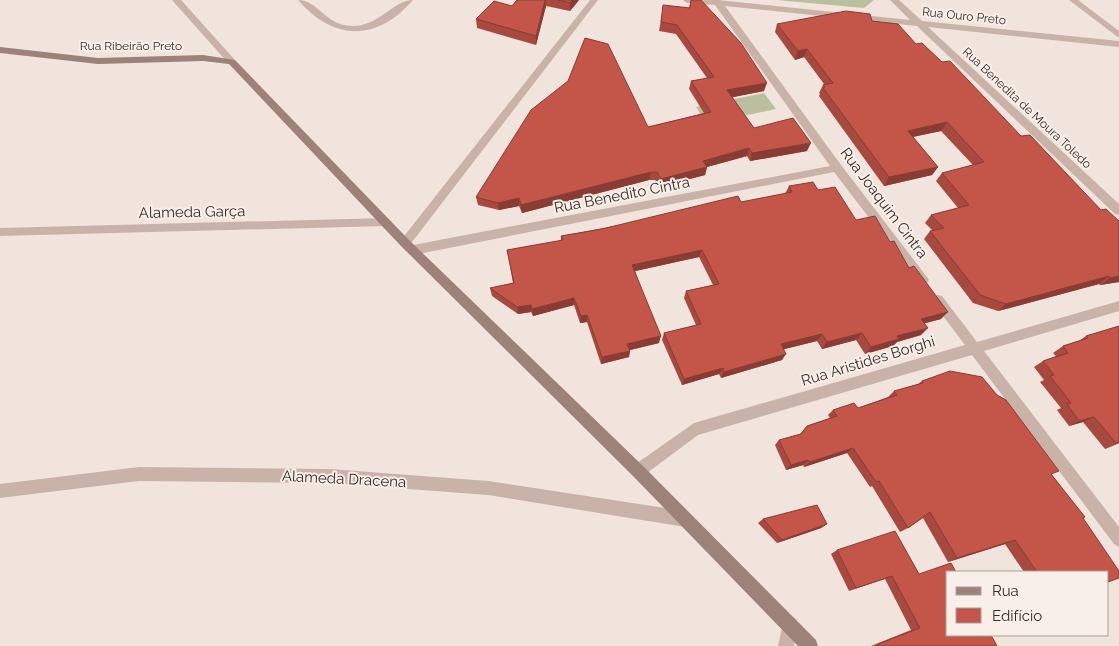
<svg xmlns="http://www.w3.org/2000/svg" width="1119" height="646" viewBox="0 0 1119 646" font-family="Raleway,sans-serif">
<rect width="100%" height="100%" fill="#f1e4dd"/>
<g fill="#bac09d">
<polygon points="776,0 874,0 864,8"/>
<polygon points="764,93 776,109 706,124 696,107"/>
</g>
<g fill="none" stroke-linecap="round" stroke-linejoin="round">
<g fill="#c9b3a9" fill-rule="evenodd">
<polygon points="172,0 181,0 235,60 235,64 229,64"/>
<path d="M 298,0 C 318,0 325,25 351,26 C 379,27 393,0 413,0 C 377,42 333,41 298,0 Z"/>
<polygon points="590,0 598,0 409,246 401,246 399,243 401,240"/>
<polygon points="683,0 718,0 910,20 890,0 899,0 922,21 1119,41 1119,47 928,27 1119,204 1119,215 1115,214 917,26 725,6 841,165 927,277 929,280 927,283 919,283 834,172 413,255 409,253 407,250 409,247 413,245 830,166 715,5 687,3"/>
<polygon points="1069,0 1078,0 1119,31 1119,38"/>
<polygon points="386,218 392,222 386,226 0,236 0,228"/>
<polygon points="938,295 942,296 977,342 1119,301 1119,311 984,351 1119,527 1119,547 1114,544 972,355 698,435 643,476 638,478 633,476 631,471 633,466 694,423 965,345 934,304 932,300 934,296"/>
<polygon points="139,467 330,469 488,481 685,511 690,514 693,519 690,524 685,527 488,495 330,483 139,481 0,498 0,484"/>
<polygon points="790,617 796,619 798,625 794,646 778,646 784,619"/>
</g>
<polygon fill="#9d827a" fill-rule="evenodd" points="0,47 98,58 203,55 235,60 409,240 643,466 816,640 818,646 798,646 633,476 401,246 229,64 203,61 98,64 0,53"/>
</g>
<g fill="#a8493f">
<polygon points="517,0 579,0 570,11 546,6 536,45 477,28 476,19 512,6"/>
<polygon points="691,0 701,0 764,91 732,97 754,128 807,151 750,161 747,156 707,167 705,175 659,187 655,180 649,180 522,213 519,206 499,210 478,205 476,197 648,127 704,113 689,89 691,81 707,78 676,34 659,31 662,14 689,8"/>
<polygon points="872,21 1119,282 1100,285 1099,284 998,311 973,303 924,239 930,231 933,231 925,223 931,215 958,208 936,181 942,173 973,165 941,131 913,137 938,167 932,175 884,186 819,96 820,94 819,93 823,85 824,84 804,57 795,60 775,32 777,24"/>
<polygon points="789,186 818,190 856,220 890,242 909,268 941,319 925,323 921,335 897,342 893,346 865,354 856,340 822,349 817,341 784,349 782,360 721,378 719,374 682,385 662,340 664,333 696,325 684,298 686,291 713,285 699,257 635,271 659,343 630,350 629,357 601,364 587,322 580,323 574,305 533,316 531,312 518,314 492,296 490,288 513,283 507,250 561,241 561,236 785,194"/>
<polygon points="1119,326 1119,443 1105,449 1083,422 1069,426 1057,410 1061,408 1040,382 1044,380 1034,367 1043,361 1056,356 1053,353 1063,346 1079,341 1086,336"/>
<polygon points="922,381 1052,475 1083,518 1108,572 1024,572 1005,544 948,562 923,518 908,528 900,532 872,486 870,487 847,453 804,467 803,465 786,470 775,445 779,440 800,434 807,426 830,418 828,415 833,410 858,408 888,397 894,391 918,384"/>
<polygon points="763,519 827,524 821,528 777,543 758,523"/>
<polygon points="837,550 919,574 997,646 871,646 911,630 885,579 849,591 831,554"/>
</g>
<g fill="#883c33">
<polygon points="545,0 546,0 546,6 536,45 536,36"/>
<polygon points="572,0 579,0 570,11 570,3"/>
<polygon points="807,49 804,57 795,60 798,51"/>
<polygon points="767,83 764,91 724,99 727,90"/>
<polygon points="947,122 941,131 902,139 908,131"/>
<polygon points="811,143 807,151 750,161 752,153"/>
<polygon points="749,148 747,156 707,167 705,175 659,187 661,179 703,161"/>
<polygon points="938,167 932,175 884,186 889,177"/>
<polygon points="651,172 649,180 522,213 521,205"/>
<polygon points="519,198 519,206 499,210 498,203"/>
<polygon points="702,250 699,257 631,272 632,265"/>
<polygon points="1109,276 1099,284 998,311 1006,304"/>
<polygon points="1119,276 1119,282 1100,285 1110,278"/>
<polygon points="574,298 574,305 533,316 532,309"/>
<polygon points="531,305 531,312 518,314 517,307"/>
<polygon points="948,312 941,319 915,326 921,319"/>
<polygon points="587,315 587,322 580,323 581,316"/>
<polygon points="928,328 921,335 897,342 893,346 865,354 871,347 897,336"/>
<polygon points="862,333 856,340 822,349 827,342"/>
<polygon points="822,334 817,341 777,351 781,344"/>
<polygon points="661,336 659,343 626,351 627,344"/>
<polygon points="630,351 629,357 601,364 602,357"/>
<polygon points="786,354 782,360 721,378 724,372"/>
<polygon points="723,368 719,374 682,385 684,379"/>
<polygon points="1094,417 1083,422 1069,426 1079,421"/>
<polygon points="1119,442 1119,443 1105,449"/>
<polygon points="853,448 847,453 804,467 810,462"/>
<polygon points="808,460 803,465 786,470 791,465"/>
<polygon points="827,524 821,528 777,543 782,540"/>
<polygon points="1015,540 1005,544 948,562 957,558"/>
</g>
<g fill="#c35549" stroke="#883c33">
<polygon points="517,0 545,0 536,36 476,19 494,1 512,6"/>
<polygon points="558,0 572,0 570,3"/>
<polygon points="691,0 701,0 741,43 767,83 727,90 754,128 793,118 811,143 752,153 749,148 703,161 707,167 661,179 657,172 651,172 521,205 519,198 498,203 476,197 531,110 568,81 585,38 608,44 648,127 711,112 691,81 714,77 677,25 661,22 663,5 690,8"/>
<polygon points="846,11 870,14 872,21 898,24 916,44 922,43 942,62 950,61 1021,136 1030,135 1101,210 1106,209 1119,221 1119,276 1110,278 1109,276 1006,304 980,295 930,231 944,228 931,215 969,205 942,173 984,162 947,122 908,131 938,167 889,177 823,88 825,87 823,85 833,83 807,49 798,51 777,24"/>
<polygon points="813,182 818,190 835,187 856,220 875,216 890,242 894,241 909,268 914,266 948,312 921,319 928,328 897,336 899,339 871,347 862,333 827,342 822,334 781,344 786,354 724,372 723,368 684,379 664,333 701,324 686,291 719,284 702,250 632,265 661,336 627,344 630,351 602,357 587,315 581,316 574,298 532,309 531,305 517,307 490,288 514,283 507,250 563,240 561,236 602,229 738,196 741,202 792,192 789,186"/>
<polygon points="1119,326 1119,442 1116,443 1094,417 1079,421 1067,404 1071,403 1050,376 1054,375 1043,361 1068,353 1063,346 1088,338 1086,336"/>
<polygon points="950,371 982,377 997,395 1006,400 1059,471 1051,474 1085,517 1083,518 1119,571 1119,578 1108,582 1108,572 1037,572 1015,540 957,558 930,512 908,528 879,481 876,482 853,448 810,462 808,460 791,465 779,440 801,434 807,426 837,416 833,410 854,403 858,408 897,395 894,391 923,383 922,381"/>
<polygon points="817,505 827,524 782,540 763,519"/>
<polygon points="895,531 919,574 951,563 956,572 948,572 948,635 991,635 997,646 881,646 878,644 920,628 892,576 856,588 837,550"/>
</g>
<g text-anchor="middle" stroke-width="4" stroke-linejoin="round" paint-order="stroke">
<g font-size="12" fill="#372b28" stroke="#f9efe9">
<text transform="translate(964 16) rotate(6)" y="4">Rua Ouro Preto</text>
<text x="131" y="50">Rua Ribeirão Preto</text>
<text transform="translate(1027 108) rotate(43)" y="4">Rua Benedita de Moura Toledo</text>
</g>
<g font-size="15" fill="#372b28" stroke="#f9efe9">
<text transform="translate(622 195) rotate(-11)" y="5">Rua Benedito Cintra</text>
<text transform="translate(884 203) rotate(53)" y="5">Rua Joaquim Cintra</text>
<text transform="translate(192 212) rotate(-1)" y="5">Alameda Garça</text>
<text transform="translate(868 361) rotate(-17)" y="5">Rua Aristides Borghi</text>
<text transform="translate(344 479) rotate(3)" y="5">Alameda Dracena</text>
</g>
</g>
<rect x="946" y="571" width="162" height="65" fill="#f9efe9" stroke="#aba19c"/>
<rect x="956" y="587" width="25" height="8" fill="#9d827a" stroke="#aba19c"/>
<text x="992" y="596" font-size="15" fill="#372b28">Rua</text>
<rect x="956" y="608" width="25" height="15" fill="#c35549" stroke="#aba19c"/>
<text x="992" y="621" font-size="15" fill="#372b28">Edifício</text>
</svg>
